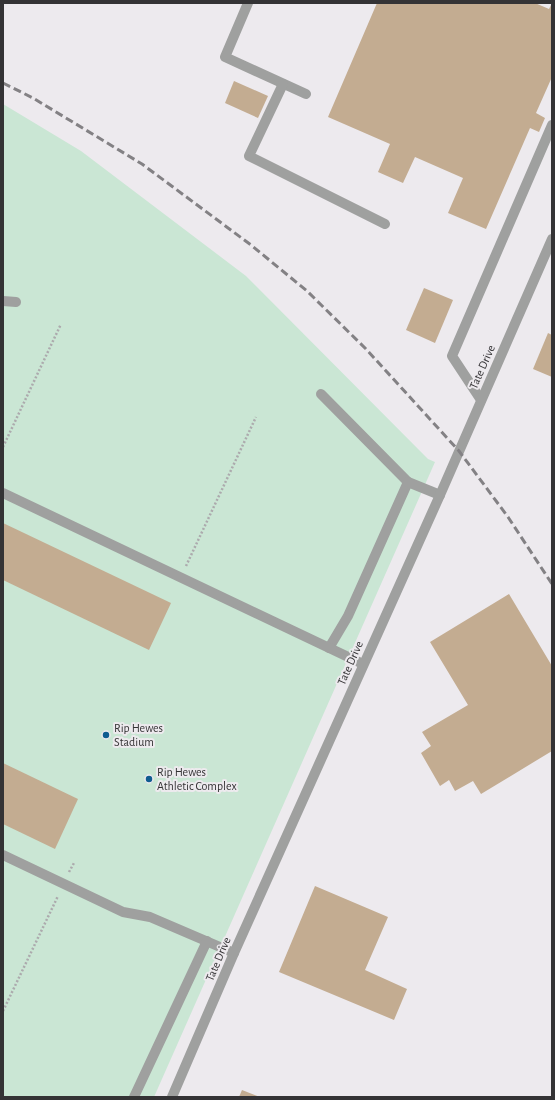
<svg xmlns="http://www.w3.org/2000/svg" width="555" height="1100" viewBox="0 0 555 1100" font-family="'Alegreya Sans',sans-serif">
<rect width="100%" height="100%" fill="#edeaee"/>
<polygon fill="#cae6d4" points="3,104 81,151 246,276 428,459 435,462 154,1097 3,1097"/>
<g fill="#c3ac91">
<polygon points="377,3 535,3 549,9 552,3 552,77 536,113 545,118 539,132 530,128 486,229 448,213 463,178 415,157 403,183 378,172 390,144 328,117"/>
<polygon points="234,81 268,96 258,118 225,103"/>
<polygon points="424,288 453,300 435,343 406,330"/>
<polygon points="548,333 552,335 552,377 533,369"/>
<polygon points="3,523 171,603 149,650 3,580"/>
<polygon points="509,594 552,666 552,751 481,794 473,781 455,791 449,780 440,786 421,753 431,746 422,732 468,705 430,642"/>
<polygon points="3,763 78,799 55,849 3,824"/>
<polygon points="315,886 388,917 365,970 407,989 394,1020 279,972"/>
<polygon points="242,1090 260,1097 239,1097"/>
</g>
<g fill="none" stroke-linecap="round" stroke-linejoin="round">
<g stroke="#acaaad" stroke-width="2.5" stroke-dasharray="2 2" stroke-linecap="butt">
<polyline points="3,447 61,324"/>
<polyline points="186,566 256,417"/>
<polyline points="69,872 74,863"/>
<polyline points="3,1011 58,896"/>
</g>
<g stroke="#9fa09f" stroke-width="10">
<polyline points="248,3 225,57 306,94"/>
<polyline points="283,84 249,156 385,224"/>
<polyline points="3,301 16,302"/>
<polyline points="321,394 408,482 348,616 329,648"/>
<polyline points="481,400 452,356 552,125"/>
<polyline points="408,482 440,495"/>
<polyline points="3,493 363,664"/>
<polyline points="3,855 123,912 150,917 234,953"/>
<polyline points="134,1097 207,941"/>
</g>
<polyline stroke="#9fa09f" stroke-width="10" points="172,1097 234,953 440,495 552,239"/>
<polyline stroke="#838184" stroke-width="3" stroke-dasharray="8 4" stroke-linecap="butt" points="3,83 33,98 142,164 251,245 307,291 366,349 459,451 508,517 552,584"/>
</g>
<g fill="#0f5c90" stroke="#edeaee" stroke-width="1.5">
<circle cx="106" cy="735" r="4"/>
<circle cx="149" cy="779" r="4"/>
</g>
<g text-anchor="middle" stroke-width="4" stroke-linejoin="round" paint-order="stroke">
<g font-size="12" fill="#343335" stroke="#edeaee">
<text transform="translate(482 367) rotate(-66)" y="4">Tate Drive</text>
<text transform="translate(350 663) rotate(-66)" y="4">Tate Drive</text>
<text transform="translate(218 959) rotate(-67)" y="4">Tate Drive</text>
</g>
<g font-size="12" fill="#343335" stroke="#edeaee" text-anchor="start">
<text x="114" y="732">Rip Hewes<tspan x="114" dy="14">Stadium</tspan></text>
<text x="157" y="776">Rip Hewes<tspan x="157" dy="14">Athletic Complex</tspan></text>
</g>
</g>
<rect width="555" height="1100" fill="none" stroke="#343335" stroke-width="8"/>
</svg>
